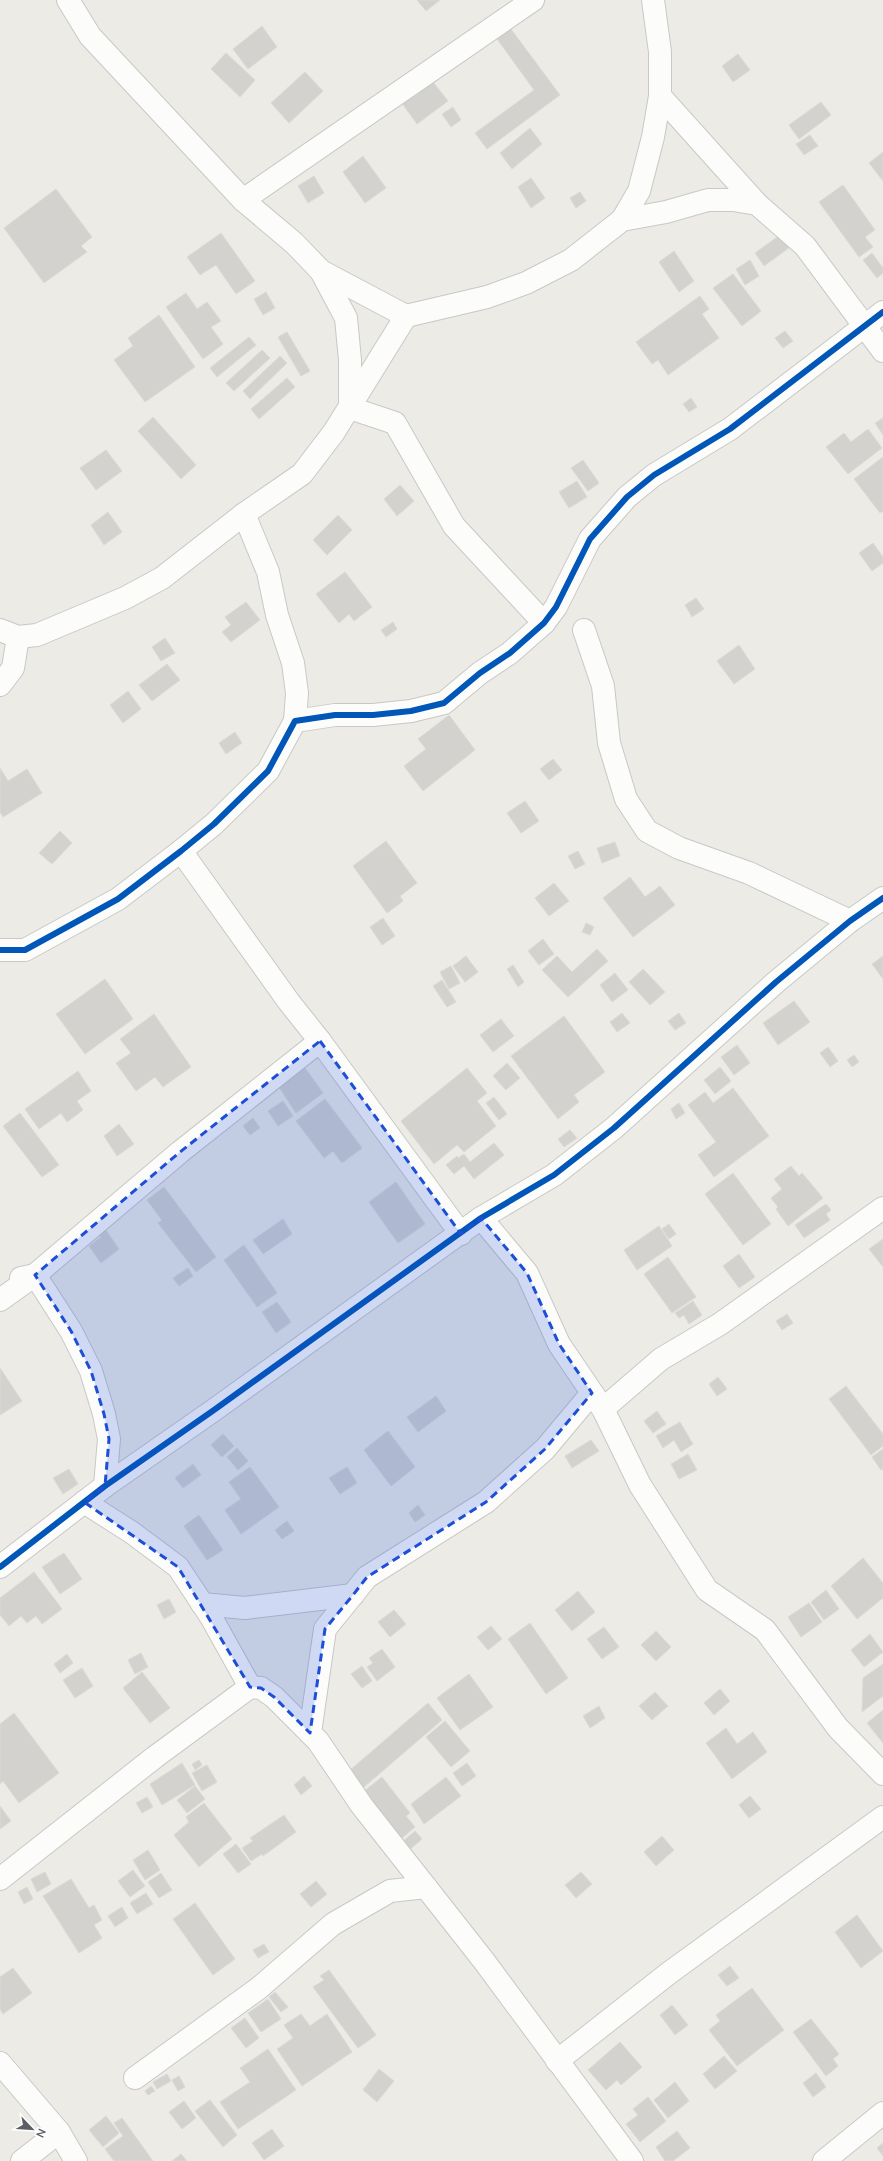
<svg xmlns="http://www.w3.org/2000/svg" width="883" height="2161" viewBox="0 0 883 2161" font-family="Mulish,sans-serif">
<rect width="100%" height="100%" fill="#ecebe6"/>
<g fill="#d3d2cf" stroke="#dcdad6">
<polygon points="417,0 440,0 426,11"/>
<polygon points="505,21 560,95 487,149 475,133 534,90 492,32"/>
<polygon points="262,26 277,47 248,69 233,49"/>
<polygon points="226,53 255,80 240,97 211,69"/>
<polygon points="738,54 750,70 733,82 722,66"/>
<polygon points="305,72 323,91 289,123 271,103"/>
<polygon points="429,77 448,101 417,124 399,99"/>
<polygon points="821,102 831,115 799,139 789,125"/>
<polygon points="453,107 461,120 451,127 442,114"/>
<polygon points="530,128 542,144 512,169 500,153"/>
<polygon points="810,135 818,146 804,155 796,144"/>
<polygon points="883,152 883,181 869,163"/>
<polygon points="363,156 386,188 365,203 343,172"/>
<polygon points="314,176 324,193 308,203 298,186"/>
<polygon points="531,178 545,198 531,208 518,187"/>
<polygon points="843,185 875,230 865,237 873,247 859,257 819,202"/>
<polygon points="56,189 92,237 81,246 87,252 44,283 4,228"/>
<polygon points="580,192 586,201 576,208 570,198"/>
<polygon points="784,232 793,245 764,266 755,253"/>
<polygon points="221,233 255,281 236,294 216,265 200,275 187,257"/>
<polygon points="674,251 694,281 679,292 659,262"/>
<polygon points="872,253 883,268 883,273 877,278 863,260"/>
<polygon points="750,260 759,276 745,285 736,269"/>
<polygon points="733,274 761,311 742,326 713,288"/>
<polygon points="266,292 275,308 263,315 254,299"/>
<polygon points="186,293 197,309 207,302 221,321 211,327 223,344 203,359 166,307"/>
<polygon points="700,296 709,309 702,314 719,338 668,375 658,360 652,364 636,342"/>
<polygon points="159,315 195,367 145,402 114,360 133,346 128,338"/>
<polygon points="785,331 793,341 783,348 775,338"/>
<polygon points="287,332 310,371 301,376 278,337"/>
<polygon points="249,337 256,345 217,377 210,368"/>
<polygon points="262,350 270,358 234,391 226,383"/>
<polygon points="280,356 287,363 250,399 243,391"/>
<polygon points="287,378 295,387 259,419 251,409"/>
<polygon points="691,398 697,407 689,412 683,404"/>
<polygon points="153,417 196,465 181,479 138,431"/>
<polygon points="883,418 883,435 875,423"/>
<polygon points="868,429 882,448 848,474 826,447 844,433 851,442"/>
<polygon points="106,450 122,471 96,490 80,468"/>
<polygon points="883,457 883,511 880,513 854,479"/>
<polygon points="583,460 599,483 588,491 571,468"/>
<polygon points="577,481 587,497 569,508 559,492"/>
<polygon points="400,485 414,501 397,516 384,499"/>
<polygon points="108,512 122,532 104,545 91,525"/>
<polygon points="338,515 352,530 327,555 313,540"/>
<polygon points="873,543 883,557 883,563 872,571 859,553"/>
<polygon points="345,572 372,607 354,621 349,614 339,623 316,594"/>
<polygon points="696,598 704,609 692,617 685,605"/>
<polygon points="246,602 260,620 231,642 222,632 231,625 225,617"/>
<polygon points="393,622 397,629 386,637 381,630"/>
<polygon points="165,638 175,653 161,661 152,647"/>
<polygon points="739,645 755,669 734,684 717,661"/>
<polygon points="167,664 180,680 152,701 139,685"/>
<polygon points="128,691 141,709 123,723 110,705"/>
<polygon points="449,715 475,750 423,791 404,766 426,749 418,739"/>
<polygon points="235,732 242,743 226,754 219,743"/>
<polygon points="553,759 562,770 549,780 540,769"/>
<polygon points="0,768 8,781 27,769 42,793 3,817 0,812"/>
<polygon points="525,801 539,821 521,833 507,813"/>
<polygon points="60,831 72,843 52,864 39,853"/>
<polygon points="386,841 417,883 400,896 403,901 387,913 353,866"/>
<polygon points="615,842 620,856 602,863 597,848"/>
<polygon points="578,851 585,864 575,869 568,856"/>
<polygon points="630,877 645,897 660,886 675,905 633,937 603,898"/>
<polygon points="554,883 569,901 549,916 535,898"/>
<polygon points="383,918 395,936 382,945 370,927"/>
<polygon points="586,923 594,927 590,935 582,932"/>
<polygon points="543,939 554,954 539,965 528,951"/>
<polygon points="597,949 608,961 568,997 542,970 557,956 572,972"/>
<polygon points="466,956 478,972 465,982 453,966"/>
<polygon points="883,956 883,979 872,964"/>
<polygon points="513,965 524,982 518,987 507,969"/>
<polygon points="451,966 460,983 449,989 440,972"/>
<polygon points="643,969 665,992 650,1005 629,982"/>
<polygon points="615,973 628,990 612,1002 600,985"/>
<polygon points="105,979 133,1019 85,1054 56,1014"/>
<polygon points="442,980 456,1002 447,1007 433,986"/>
<polygon points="794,1001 810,1022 778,1045 763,1023"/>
<polygon points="622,1013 630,1023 617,1032 610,1022"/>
<polygon points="679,1013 686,1023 675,1030 668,1021"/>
<polygon points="154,1014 191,1067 163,1087 155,1077 136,1091 116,1063 131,1053 120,1039"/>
<polygon points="564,1016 605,1072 574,1095 579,1102 558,1119 511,1056"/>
<polygon points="501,1019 514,1036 493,1052 480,1035"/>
<polygon points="737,1045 750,1063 734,1075 721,1057"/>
<polygon points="828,1047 838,1061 830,1067 820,1053"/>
<polygon points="854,1055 859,1062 852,1067 847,1060"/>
<polygon points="507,1063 520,1078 506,1090 493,1076"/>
<polygon points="720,1067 731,1081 715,1094 704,1080"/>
<polygon points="305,1068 323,1093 296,1113 279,1087"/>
<polygon points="467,1068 487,1093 477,1101 496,1126 464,1152 457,1145 434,1164 401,1121"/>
<polygon points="78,1071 91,1091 77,1101 83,1110 67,1122 61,1113 39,1129 25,1109"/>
<polygon points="733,1088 769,1136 714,1177 698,1155 716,1142 688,1105 705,1092 713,1103"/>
<polygon points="494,1097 507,1114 499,1120 486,1103"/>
<polygon points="325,1099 362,1148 342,1163 333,1151 324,1158 296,1121"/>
<polygon points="283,1101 293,1116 278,1126 268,1111"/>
<polygon points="679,1103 685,1113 676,1119 671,1109"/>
<polygon points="20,1113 59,1165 42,1177 3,1126"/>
<polygon points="253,1118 260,1128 250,1135 243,1126"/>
<polygon points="119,1124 134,1144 117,1156 104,1136"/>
<polygon points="570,1130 577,1138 564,1147 558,1139"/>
<polygon points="494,1143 504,1155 474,1179 464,1166 454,1174 446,1165 457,1156 458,1158 464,1154 470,1162"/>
<polygon points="791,1166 799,1176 802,1173 823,1198 788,1226 776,1209 778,1207 771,1198 782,1189 774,1179"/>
<polygon points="733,1173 771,1224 743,1245 705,1194"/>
<polygon points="396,1182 425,1224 398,1243 369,1202"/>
<polygon points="164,1187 216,1257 196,1272 158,1223 162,1220 147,1200"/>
<polygon points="826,1204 831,1210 826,1214 830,1220 804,1238 795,1225"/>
<polygon points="283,1219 292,1234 263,1254 253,1240"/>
<polygon points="669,1224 676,1234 669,1239 662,1229"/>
<polygon points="659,1226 672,1246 637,1270 624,1250"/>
<polygon points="105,1229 119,1249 101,1263 89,1246 101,1237 99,1234"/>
<polygon points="883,1239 883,1267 869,1249"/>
<polygon points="244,1245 277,1293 257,1307 224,1260"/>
<polygon points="739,1254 755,1277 739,1288 723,1266"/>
<polygon points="668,1257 696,1297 672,1313 644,1274"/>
<polygon points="188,1268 193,1276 179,1286 173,1278"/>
<polygon points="693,1301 702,1315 689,1324 684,1315 679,1318 675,1313"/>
<polygon points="277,1302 291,1322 276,1333 262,1312"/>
<polygon points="787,1314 793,1323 782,1330 776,1321"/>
<polygon points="0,1368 22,1401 0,1415"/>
<polygon points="718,1377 727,1389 717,1396 709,1384"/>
<polygon points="846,1386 883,1434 883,1446 871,1455 829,1399"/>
<polygon points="436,1396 446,1411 418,1432 407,1417"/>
<polygon points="657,1411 666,1424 653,1433 644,1421"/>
<polygon points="680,1422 693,1444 681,1452 674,1440 663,1448 656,1436"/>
<polygon points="388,1431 415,1467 391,1486 364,1450"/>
<polygon points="223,1434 234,1446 222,1457 211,1445"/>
<polygon points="591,1440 599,1451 572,1468 565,1456"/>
<polygon points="237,1448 248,1461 238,1470 227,1457"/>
<polygon points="883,1449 883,1469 881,1470 872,1457"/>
<polygon points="688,1454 697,1470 679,1479 671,1464"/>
<polygon points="193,1464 201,1475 183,1488 175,1478"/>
<polygon points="250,1467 279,1507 241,1534 225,1510 241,1499 229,1482"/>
<polygon points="347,1467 357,1483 340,1494 329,1478"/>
<polygon points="69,1469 78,1484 63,1494 53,1478"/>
<polygon points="418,1505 425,1515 415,1522 409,1513"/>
<polygon points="199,1515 223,1550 207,1560 184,1526"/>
<polygon points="287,1521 294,1531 282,1539 275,1530"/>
<polygon points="64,1553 82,1579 60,1594 42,1567"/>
<polygon points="863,1558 883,1583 883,1598 857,1619 831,1586"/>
<polygon points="34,1572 62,1609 42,1624 36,1616 27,1623 21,1616 9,1626 0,1615 0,1598"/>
<polygon points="826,1590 839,1609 824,1620 811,1602"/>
<polygon points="578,1591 595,1612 572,1631 555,1610"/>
<polygon points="169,1599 176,1612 164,1619 157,1605"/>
<polygon points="809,1603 822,1622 801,1637 788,1617"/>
<polygon points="394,1610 406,1624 390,1637 378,1622"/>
<polygon points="530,1623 568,1678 546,1694 508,1639"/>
<polygon points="491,1626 502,1639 488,1650 477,1637"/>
<polygon points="604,1627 619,1647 602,1659 587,1639"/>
<polygon points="656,1631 671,1647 656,1661 641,1645"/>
<polygon points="870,1634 883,1652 864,1667 851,1650"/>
<polygon points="382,1649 395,1667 377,1681 367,1667 373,1663 369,1658"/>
<polygon points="141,1653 148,1667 135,1674 128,1660"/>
<polygon points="67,1654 73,1663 60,1673 54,1664"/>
<polygon points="883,1664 883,1696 862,1712 863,1678"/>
<polygon points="362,1666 372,1681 362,1688 351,1674"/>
<polygon points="82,1668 93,1686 75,1698 63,1680"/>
<polygon points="142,1672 170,1708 150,1723 123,1688"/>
<polygon points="469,1674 493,1707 460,1730 437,1698"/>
<polygon points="720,1689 730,1701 714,1715 704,1703"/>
<polygon points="655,1692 668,1706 652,1720 639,1706"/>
<polygon points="428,1703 442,1720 364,1787 349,1771"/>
<polygon points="599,1706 605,1718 590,1728 583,1716"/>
<polygon points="883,1710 883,1743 867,1723"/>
<polygon points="14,1713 59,1773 19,1803 3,1781 0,1784 0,1724"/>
<polygon points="445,1721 470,1751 451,1767 426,1737"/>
<polygon points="726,1728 737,1744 753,1732 767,1752 732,1779 706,1743"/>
<polygon points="199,1760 202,1765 195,1770 192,1764"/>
<polygon points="182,1763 195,1785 162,1805 150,1784"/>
<polygon points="467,1763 476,1776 462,1786 453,1773"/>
<polygon points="207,1765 217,1782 202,1791 192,1773"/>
<polygon points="304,1776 312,1786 301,1795 294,1785"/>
<polygon points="382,1777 410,1813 406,1816 415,1827 400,1840 363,1792"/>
<polygon points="446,1777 461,1796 424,1824 411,1804"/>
<polygon points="195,1786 205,1799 187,1813 177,1800"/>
<polygon points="750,1796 761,1809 749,1818 739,1805"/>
<polygon points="147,1797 153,1807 142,1813 136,1803"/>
<polygon points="204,1803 232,1839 199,1867 174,1835 189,1822 186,1817"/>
<polygon points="0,1806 11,1821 0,1829"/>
<polygon points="284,1815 296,1832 263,1856 262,1854 251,1861 242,1848 253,1841 250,1838"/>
<polygon points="415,1831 422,1839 408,1851 401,1843"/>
<polygon points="662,1836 674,1850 656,1866 644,1852"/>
<polygon points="236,1844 251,1864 238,1873 223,1854"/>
<polygon points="148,1850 160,1870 145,1880 133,1860"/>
<polygon points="133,1870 145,1886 130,1897 118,1881"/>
<polygon points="45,1872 51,1884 37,1892 31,1879"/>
<polygon points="581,1872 592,1884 576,1898 565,1885"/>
<polygon points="161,1873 172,1890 159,1898 148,1882"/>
<polygon points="71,1879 89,1908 94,1905 102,1920 94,1925 102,1938 79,1953 43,1896"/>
<polygon points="316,1881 327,1894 311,1907 300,1894"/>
<polygon points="27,1887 33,1899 24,1904 18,1892"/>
<polygon points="146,1893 153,1904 137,1914 130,1903"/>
<polygon points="195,1903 235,1959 213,1975 173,1919"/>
<polygon points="122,1907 128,1918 115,1927 108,1916"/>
<polygon points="857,1915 883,1951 861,1968 835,1932"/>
<polygon points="264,1944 269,1952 258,1958 253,1950"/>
<polygon points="730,1966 739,1978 727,1986 718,1975"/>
<polygon points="13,1968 32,1993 3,2014 0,2009 0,1977"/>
<polygon points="329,1970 376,2035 358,2048 313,1987 324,1980 320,1976"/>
<polygon points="752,1988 784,2030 737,2066 709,2030 720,2021 716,2015"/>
<polygon points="275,1992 288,2007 281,2012 269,1997"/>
<polygon points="268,1999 281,2019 261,2032 248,2013"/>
<polygon points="672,2005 688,2025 675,2035 660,2015"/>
<polygon points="301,2014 310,2026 327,2014 352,2052 302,2086 277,2049 293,2038 284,2025"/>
<polygon points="245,2018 259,2038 246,2048 231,2028"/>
<polygon points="811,2019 839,2054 833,2059 838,2066 826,2076 793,2032"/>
<polygon points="620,2042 642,2067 621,2085 617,2080 606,2090 588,2070"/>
<polygon points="268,2049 296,2090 238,2129 220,2102 250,2082 240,2068"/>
<polygon points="724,2056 737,2071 715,2089 703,2074"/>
<polygon points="379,2069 394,2081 377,2102 363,2090"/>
<polygon points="816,2073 826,2087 813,2097 803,2083"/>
<polygon points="167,2074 171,2081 157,2089 153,2082"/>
<polygon points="179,2076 185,2087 178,2091 172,2080"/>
<polygon points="675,2082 689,2101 668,2118 654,2100"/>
<polygon points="151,2086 155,2091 148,2095 145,2091"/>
<polygon points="648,2097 666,2121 640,2142 626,2124 638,2115 633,2109"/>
<polygon points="210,2100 237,2135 223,2147 195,2111"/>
<polygon points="184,2101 196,2118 182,2129 169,2112"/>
<polygon points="106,2116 119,2133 103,2147 89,2130"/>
<polygon points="122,2118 153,2161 114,2161 105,2149 123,2136 114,2123"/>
<polygon points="272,2129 284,2146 264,2160 252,2143"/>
<polygon points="677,2131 690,2148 673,2161 665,2161 656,2147"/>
<polygon points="883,2143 883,2156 877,2148"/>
<polygon points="181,2154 187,2161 172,2161"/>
</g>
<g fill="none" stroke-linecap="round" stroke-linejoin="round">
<g stroke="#c8c8c7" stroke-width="24">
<g id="minor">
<polyline points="68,0 90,36 243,200 294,243 321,271 406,316 487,297 526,283 571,260 622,220 666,212 708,200 733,200 757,204 805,246 883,351"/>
<polyline points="660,96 757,204"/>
<polyline points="243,200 533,0"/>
<polyline points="622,220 639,191 653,137 660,96 660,52 653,0"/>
<polyline points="321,271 346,318 350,360 350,408 395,423 454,526 544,623"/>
<polyline points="244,514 268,572 277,615 293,663 297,693 295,721"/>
<polyline points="0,630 18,637 37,635 125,598 162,578 244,514 302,474 334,432 406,316"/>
<polyline points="584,630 603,686 609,743 626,799 647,831 679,848 749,873 850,921"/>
<polyline points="0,685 13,668 18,637"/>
<polyline points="181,851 289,1002 320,1041 461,1234"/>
<polyline points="0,950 25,950 118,899 181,851 214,824 268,771 295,721 335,715 373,715 411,711 444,703 480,673 510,653 544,623 556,607 590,539 627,497 654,475 730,429 883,312"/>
<polyline points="481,1218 527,1273 559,1344 603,1409 640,1485 707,1590 765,1630 838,1728 883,1774"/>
<polyline points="21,1278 35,1275 71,1331 91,1371 104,1414 109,1439 105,1486"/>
<polyline points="0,1300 35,1275 180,1152 320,1041"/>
<polyline points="603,1409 661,1359 720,1324 883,1208"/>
<polyline points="84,1502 131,1532 178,1567 211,1617 250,1687"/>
<polyline points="0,1567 105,1486 214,1410 481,1218 554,1175 614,1128 776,982 850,921 883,898"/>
<polyline points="202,1604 245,1608 353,1595"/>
<polyline points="310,1733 325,1629 367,1577 486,1502 545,1449 592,1393"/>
<polyline points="0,1879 155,1757 250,1687 261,1688 274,1697 318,1741 362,1806 484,1961 632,2161"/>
<polyline points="557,2061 669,1973 883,1817"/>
<polyline points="0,2063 59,2132 76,2161"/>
<polyline points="135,2078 259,1988 333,1924 390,1891 426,1887"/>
<polyline points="22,2161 59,2132"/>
<polyline points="824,2161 883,2113"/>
</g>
</g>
<use href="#minor" stroke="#fcfcfb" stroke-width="22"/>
<g stroke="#fff" stroke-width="8">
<g id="cycleway">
<polyline points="0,950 25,950 118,899 181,851 214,824 268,771 295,721 335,715 373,715 411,711 444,703 480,673 510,653 544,623 556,607 590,539 627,497 654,475 730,429 883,312"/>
<polyline points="0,1567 105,1486 214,1410 481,1218 554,1175 614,1128 776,982 850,921 883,898"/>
</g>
</g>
<use href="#cycleway" stroke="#0057b8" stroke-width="6"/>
</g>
<path fill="#1d4ed8" fill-opacity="0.2" stroke="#1d4ed8" stroke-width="3" stroke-dasharray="8 5" stroke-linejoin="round" d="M 320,1041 L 461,1234 L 481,1218 L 527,1273 L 559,1344 L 592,1393 L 545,1449 L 486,1502 L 367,1577 L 353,1595 L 325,1629 L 310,1733 L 274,1697 L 261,1688 L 250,1687 L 178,1567 L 84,1502 L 105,1486 L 109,1439 L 104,1414 L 91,1371 L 71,1331 L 35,1275 L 180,1152 Z"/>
<g transform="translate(32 2129) rotate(115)" stroke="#ffffff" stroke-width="3" paint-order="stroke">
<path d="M0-3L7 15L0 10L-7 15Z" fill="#5b5f65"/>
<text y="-6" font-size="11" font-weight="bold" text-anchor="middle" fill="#5b5f65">N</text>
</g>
</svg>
